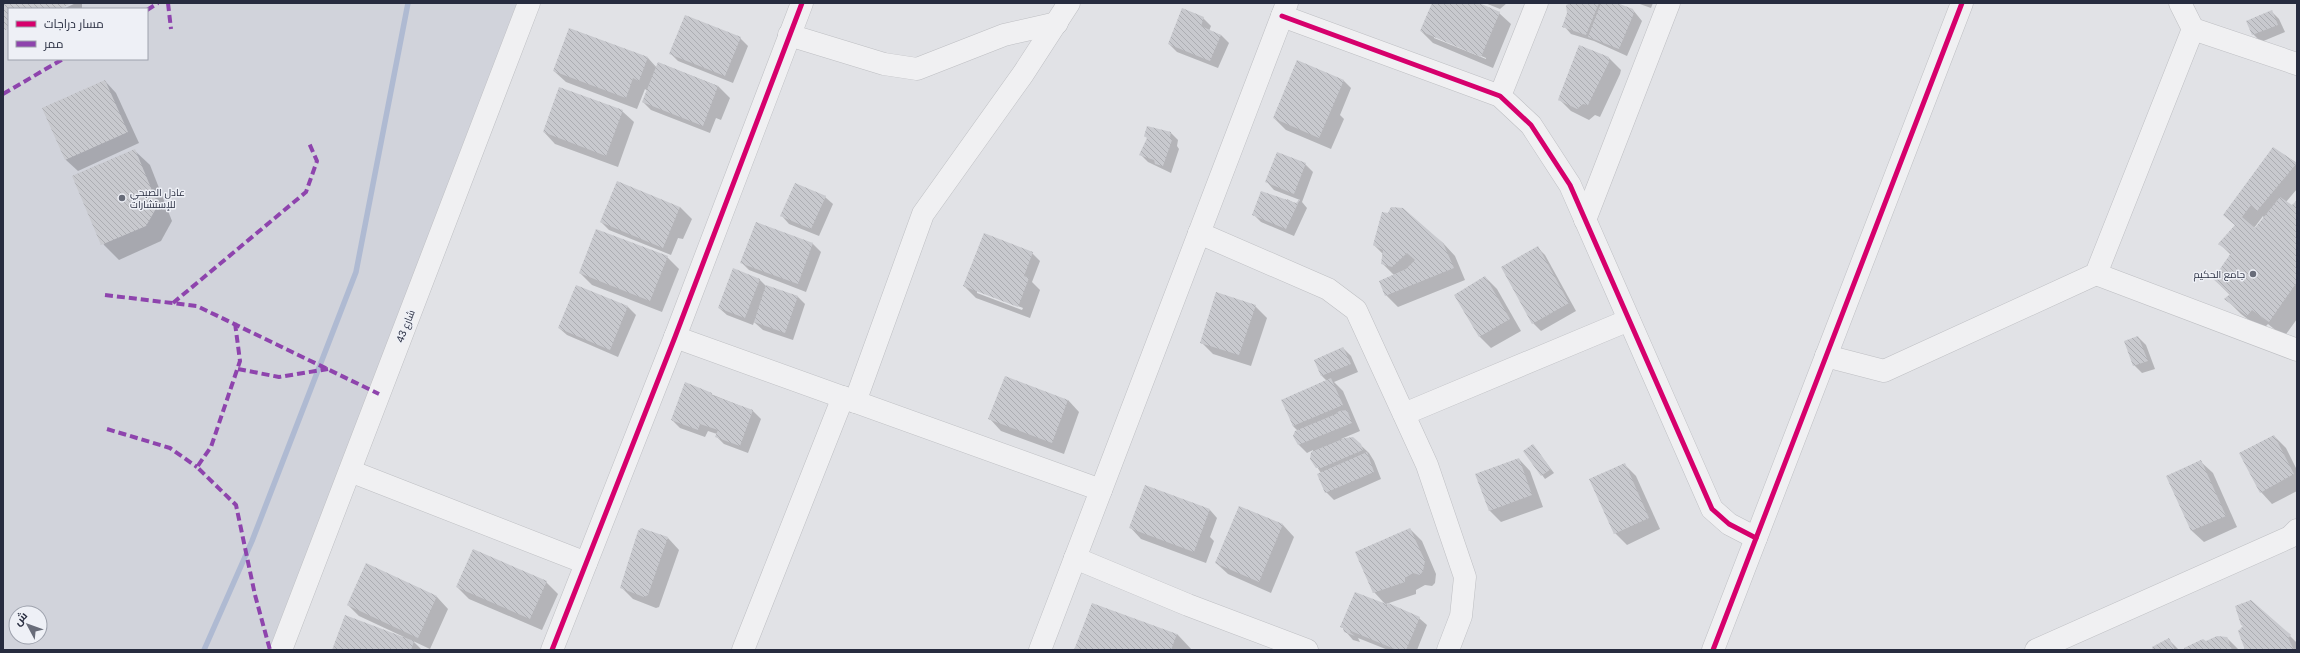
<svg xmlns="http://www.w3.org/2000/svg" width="2300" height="653" viewBox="0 0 2300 653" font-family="Poppins,Cairo,sans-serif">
<defs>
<pattern id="building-back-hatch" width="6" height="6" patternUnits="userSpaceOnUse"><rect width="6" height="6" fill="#c8c9ce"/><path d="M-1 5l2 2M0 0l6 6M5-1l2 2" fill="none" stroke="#acadb2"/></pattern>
</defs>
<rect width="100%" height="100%" fill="#e1e2e6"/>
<path fill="#d1d3db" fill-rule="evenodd" d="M 3,3 L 529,3 L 281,650 L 3,650 ZM 9,9 L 147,9 L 147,59 L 9,59 ZM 16,613 L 40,613 L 40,637 L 16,637 Z"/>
<g fill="#0003" fill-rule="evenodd">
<polygon points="76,3 82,3 82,9 63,9"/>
<path d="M 1433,3 L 1476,3 L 1499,13 L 1511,24 L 1493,68 L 1433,43 L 1421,31 ZM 1434,36 L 1486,58 L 1486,59 L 1434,38 Z"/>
<polygon points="1485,3 1507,3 1500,9"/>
<polygon points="1572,3 1614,3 1633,10 1642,21 1627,56 1594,41 1571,34 1564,26"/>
<polygon points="1637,3 1653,3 1651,8"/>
<polygon points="2272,12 2279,19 2285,32 2261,42 2253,34"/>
<polygon points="1203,18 1211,26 1209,31 1221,35 1229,43 1218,68 1177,52 1169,44"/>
<polygon points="570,29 648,58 657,68 659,63 718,86 730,98 721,120 716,118 710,133 651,110 643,102 648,91 645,89 637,109 566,82 554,71"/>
<polygon points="740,38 748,46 733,83 678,61 670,53"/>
<polygon points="1609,58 1621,70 1620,74 1600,117 1595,115 1589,120 1571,111 1560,100"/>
<polygon points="1343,80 1351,88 1340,115 1344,119 1331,149 1286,130 1274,118"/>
<polygon points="105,81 116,93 139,143 78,171 66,160 43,109"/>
<polygon points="622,111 634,122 618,167 555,144 544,132"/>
<polygon points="1170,132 1178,140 1177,146 1179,149 1171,173 1148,162 1140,154"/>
<path d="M 2273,148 L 2297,163 L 2297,189 L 2286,202 L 2292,207 L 2297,201 L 2297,319 L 2284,337 L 2268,324 L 2262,330 L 2241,314 L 2226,299 L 2230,295 L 2214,279 L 2231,255 L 2219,243 L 2236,226 L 2224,215 ZM 2263,216 L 2264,218 L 2255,229 L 2254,228 Z"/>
<polygon points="134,150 150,165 172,221 161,241 119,260 104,245 73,176"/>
<polygon points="1305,164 1313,172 1302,202 1307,208 1294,236 1261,222 1253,214 1287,201 1287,199 1296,204 1300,200 1274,190 1267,182"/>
<polygon points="825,197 833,204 819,236 789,224 782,216"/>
<polygon points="680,207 692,219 683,239 678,238 671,255 609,230 601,222"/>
<polygon points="756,223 813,244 821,252 806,292 749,270 741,262"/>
<polygon points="1443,243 1455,256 1465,280 1398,307 1386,295 1394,275 1382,263 1383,254 1374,245"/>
<polygon points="1537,247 1545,255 1576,311 1541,331 1533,323"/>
<path d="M 1032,253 L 1040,261 L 1032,282 L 1040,290 L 1030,318 L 976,298 L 964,286 ZM 977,290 L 1023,308 L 1022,310 L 977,293 Z"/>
<polygon points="667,257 679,269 662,312 592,285 580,273"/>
<polygon points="1485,277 1497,289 1521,331 1491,348 1480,337 1455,295"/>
<polygon points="759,279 767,287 797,296 805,304 793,340 763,330 754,322 753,325 727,315 719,308"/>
<polygon points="577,286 628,307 636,315 618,357 567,335 559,328"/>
<polygon points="1255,306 1267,318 1251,366 1213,354 1201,342"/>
<polygon points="2138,337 2146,345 2155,369 2142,373 2134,365"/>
<polygon points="1343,348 1351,356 1358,372 1334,382 1343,391 1360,431 1341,439 1353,438 1369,453 1374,461 1381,479 1334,500 1326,492 1321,473 1312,459 1313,450 1307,453 1299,445 1294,436 1298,431 1293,426 1283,401 1327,381 1322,376 1315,360"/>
<polygon points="686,384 753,411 761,419 748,453 724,444 717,437 717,434 708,431 705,437 680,428 672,420"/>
<polygon points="1068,400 1079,412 1064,454 1001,431 990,419"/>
<polygon points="2274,436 2286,448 2297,470 2297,491 2272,504 2261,492"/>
<polygon points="1533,445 1554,473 1545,479 1525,451"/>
<polygon points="1519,459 1530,471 1543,507 1501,522 1489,510"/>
<polygon points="2201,462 2213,473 2237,527 2204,542 2192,531 2168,477"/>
<polygon points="1624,464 1636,476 1660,529 1627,545 1615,533"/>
<polygon points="1240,507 1283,525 1294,537 1271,593 1228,574 1216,563"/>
<polygon points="1210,510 1217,518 1210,537 1214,541 1206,563 1141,539 1130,527"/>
<polygon points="1410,529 1422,541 1436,574 1435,583 1432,586 1425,585 1416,590 1416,594 1386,604 1419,618 1427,625 1417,650 1388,650 1358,638 1360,642 1353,640 1341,626 1355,593 1386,605 1374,592"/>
<polygon points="668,538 679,550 659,607 656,608 633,599 621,587"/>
<polygon points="367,565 437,597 448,609 430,649 413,641 422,650 333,650 404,637 359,616 348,605"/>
<polygon points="546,582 558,594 542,630 469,599 457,587"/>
<polygon points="1177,634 1192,650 1075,650"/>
<polygon points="2290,636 2297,643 2297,650 2246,650"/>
<polygon points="2227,638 2239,650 2186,650 2205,642"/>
<polygon points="2169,640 2179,650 2154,650"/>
</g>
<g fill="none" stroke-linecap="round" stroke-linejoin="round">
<polyline stroke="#afbad2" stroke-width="5.5" points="204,650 252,541 356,272 408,3"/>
</g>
<g fill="url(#building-back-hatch)">
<polygon points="3,3 71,3 60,9 9,9 9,29 5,30 3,26"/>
<polygon points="1432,3 1479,3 1500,12 1481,57 1420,31"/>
<polygon points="1571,3 1599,3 1586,35 1562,27 1567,13 1566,5"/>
<polygon points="1601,3 1617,3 1633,9 1634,13 1619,49 1588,37"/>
<polygon points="1182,8 1204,17 1201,26 1221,35 1210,61 1168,44"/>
<polygon points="2272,10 2278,25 2252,35 2246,21"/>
<polygon points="685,15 741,37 725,76 669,54"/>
<polygon points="569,28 648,57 639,81 633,78 626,98 553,71"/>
<polygon points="1579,45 1609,57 1609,62 1588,105 1583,104 1577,109 1558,100 1559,97"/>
<polygon points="1297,60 1344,80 1319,138 1273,118"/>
<polygon points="658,62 718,86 703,126 642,102"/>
<polygon points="105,80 128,132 65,160 42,108"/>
<polygon points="559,87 623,110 606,156 543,132"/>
<polygon points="1147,126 1171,132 1170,137 1172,140 1163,166 1155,164 1154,160 1139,155 1147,138 1144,136"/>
<polygon points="2273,147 2297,163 2257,211 2251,205 2242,217 2255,228 2280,197 2292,205 2297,200 2297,282 2269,322 2252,310 2247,316 2224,299 2230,294 2213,279 2231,253 2218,244 2235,225 2223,215"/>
<polygon points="135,149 158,205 146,226 101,245 72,176"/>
<polygon points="1277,152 1306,163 1294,194 1265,182"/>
<polygon points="617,181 680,207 663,248 600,222"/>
<polygon points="795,183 826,196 811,229 780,216"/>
<polygon points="1261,191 1296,203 1300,199 1286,229 1252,215"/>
<polygon points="1391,207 1403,208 1443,243 1454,268 1385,296 1379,281 1406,269 1415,260 1407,253 1392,267 1381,264 1383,250 1373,245 1382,212 1388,213"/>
<polygon points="756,222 813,243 798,284 740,263"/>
<polygon points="596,229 668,256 650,301 579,273"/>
<polygon points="984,233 1033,252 1024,276 1029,278 1018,307 963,286"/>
<polygon points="1538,246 1569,303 1532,324 1501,267"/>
<polygon points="733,268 760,279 745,318 718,308"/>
<polygon points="1485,276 1510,319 1479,337 1454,295"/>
<polygon points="576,285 628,306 610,350 558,328"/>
<polygon points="766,285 798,296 785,333 754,322"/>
<polygon points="1216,292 1256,305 1239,355 1200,343"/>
<polygon points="2138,336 2148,361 2133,366 2124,341"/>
<polygon points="1343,347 1351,364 1321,376 1314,360"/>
<polygon points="1005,376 1068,400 1052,443 988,419"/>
<polygon points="1331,378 1343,405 1293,426 1281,400"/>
<polygon points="685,382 712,393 711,395 753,410 740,446 715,437 718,430 700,424 698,430 671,420"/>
<polygon points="1347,410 1352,423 1298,445 1293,436 1295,431 1336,414 1339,411"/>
<polygon points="2274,435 2294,474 2260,493 2239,453"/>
<polygon points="1353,437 1361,444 1363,450 1321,468 1316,468 1310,459 1311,452 1345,438"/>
<polygon points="1533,444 1551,469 1541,476 1523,451"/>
<polygon points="1367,452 1374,472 1325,493 1317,474"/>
<polygon points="1519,458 1532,495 1489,511 1475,474"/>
<polygon points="2201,460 2226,516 2191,531 2166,476"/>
<polygon points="1625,463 1649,518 1614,534 1589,479"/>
<polygon points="1145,485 1210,509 1194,552 1129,528"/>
<polygon points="1239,506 1283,524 1259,582 1215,563"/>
<polygon points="641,528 668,537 648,595 644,597 620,588 638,531"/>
<polygon points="1410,528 1425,561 1423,571 1420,575 1413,573 1405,578 1405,582 1373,593 1355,552"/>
<polygon points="473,549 547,581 530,619 456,587"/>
<polygon points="366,563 437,596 418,638 347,605"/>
<polygon points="1355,592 1386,604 1386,608 1388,603 1420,617 1406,650 1397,650 1351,631 1350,632 1355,636 1344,632 1343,628 1340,627"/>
<polygon points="2251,600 2291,635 2288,638 2294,650 2245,650 2238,631 2243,626 2241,625 2235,606"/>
<polygon points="1092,603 1177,634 1171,650 1074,650"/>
<polygon points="345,615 414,641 411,650 332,650"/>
<polygon points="2217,636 2227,637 2232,650 2185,650 2184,648 2203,639 2206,641"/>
<polygon points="2169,638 2175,650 2153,650 2152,647"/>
</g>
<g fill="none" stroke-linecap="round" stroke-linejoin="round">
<g stroke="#bebfc3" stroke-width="23">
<g id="minor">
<polyline points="1282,16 1500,96 1531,125 1570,185 1712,509 1729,524 1756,538"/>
<polyline points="2193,29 2297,64"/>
<polyline points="789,35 884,64 917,69 1004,35 1057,23"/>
<polyline points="1500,96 1537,3"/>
<polyline points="1585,220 1669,3"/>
<polyline points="1199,233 1328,289 1356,310 1427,465 1465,577 1461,616 1448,650"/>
<polyline points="2096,274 2297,350"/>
<polyline points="675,337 1101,490"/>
<polyline points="1826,356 1884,371 2096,274 2193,29 2180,3"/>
<polyline points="855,402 923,214 1023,74 1069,3"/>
<polyline points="1404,414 1629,320"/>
<polyline points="350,471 586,563"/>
<polyline points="1075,558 1188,605 1307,650"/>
<polyline points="281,650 529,3"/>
<polyline points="552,650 675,337 802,3"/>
<polyline points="743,650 843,397"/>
<polyline points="1040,650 1287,3"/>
<polyline points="1713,650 1962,3"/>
<polyline points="2036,650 2290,537 2297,530"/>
</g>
</g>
<use href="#minor" stroke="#f0f0f2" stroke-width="22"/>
<g stroke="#8e44ad" stroke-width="4" stroke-dasharray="8 4" stroke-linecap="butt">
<polyline points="168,3 171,29"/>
<polyline points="147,10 158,3"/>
<polyline points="3,94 63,59"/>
<polyline points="105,295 197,306 379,394"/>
<polyline points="173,303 306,192 317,161 309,143"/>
<polyline points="235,323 240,361 211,447 197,467 236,505 255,595 270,650"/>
<polyline points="238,369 279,377 328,369"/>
<polyline points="107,429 170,448 197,467"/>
</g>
<g stroke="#eef0f6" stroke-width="8">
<g id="cycleway">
<polyline points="1282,16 1500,96 1531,125 1570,185 1712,509 1729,524 1756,538"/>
<polyline points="552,650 675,337 802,3"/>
<polyline points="1713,650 1962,3"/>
</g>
</g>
<use href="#cycleway" stroke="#d6006c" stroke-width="5"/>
</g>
<g fill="#686c79" stroke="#eef0f6" stroke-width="1.5">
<circle cx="122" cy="198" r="4"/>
<circle cx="2253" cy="274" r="4"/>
</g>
<g text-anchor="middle" stroke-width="3" stroke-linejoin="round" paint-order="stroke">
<g font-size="10" fill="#272c3f" stroke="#eef0f6" text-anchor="start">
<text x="130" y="196">عادل الصبحي<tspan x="130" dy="12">للإستشارات</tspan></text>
<text x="2245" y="278" text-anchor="end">جامع الحكيم</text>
</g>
<g font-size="10" fill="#272c3f" stroke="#eef0f6">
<text transform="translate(405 326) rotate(-69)" y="4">شارع 43</text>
</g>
</g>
<rect width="2300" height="653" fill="none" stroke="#272c3f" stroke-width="8"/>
<rect x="8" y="8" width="140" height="52" fill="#eef0f6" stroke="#9ea2ad"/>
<rect x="16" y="21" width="20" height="6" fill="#d6006c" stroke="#9ea2ad"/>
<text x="44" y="28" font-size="12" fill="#272c3f">مسار دراجات</text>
<rect x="16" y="41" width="20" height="6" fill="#8e44ad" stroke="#9ea2ad"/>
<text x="44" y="48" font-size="12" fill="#272c3f">ممر</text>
<g transform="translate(28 625) rotate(311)"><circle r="19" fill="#eef0f6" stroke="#9ea2ad"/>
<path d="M0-3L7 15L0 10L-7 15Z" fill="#686c79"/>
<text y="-6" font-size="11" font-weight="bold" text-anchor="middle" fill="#272c3f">ش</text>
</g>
</svg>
